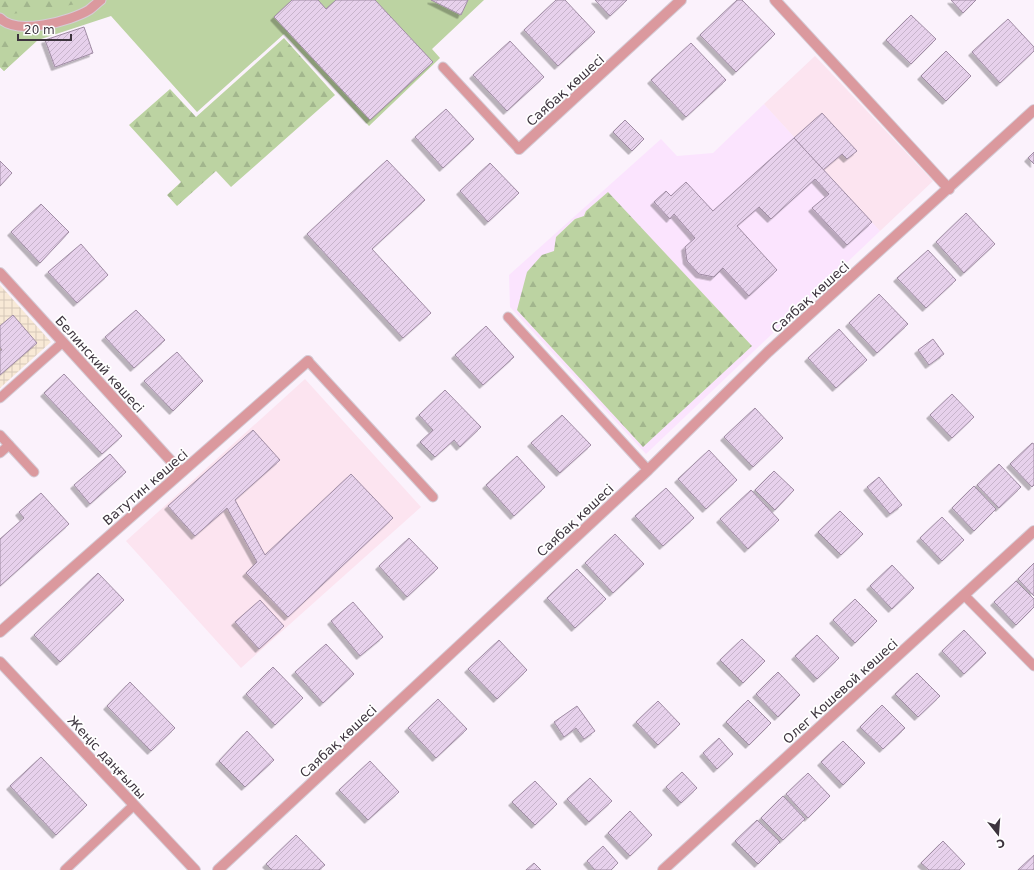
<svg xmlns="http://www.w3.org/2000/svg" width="1034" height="870" viewBox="0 0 1034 870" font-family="'DejaVu Sans',sans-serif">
<defs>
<pattern id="industrial-grid" width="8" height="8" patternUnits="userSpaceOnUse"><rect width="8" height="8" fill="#f8e9d6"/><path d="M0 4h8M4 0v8" fill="none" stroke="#d6c8b9"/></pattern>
<pattern id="forest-firs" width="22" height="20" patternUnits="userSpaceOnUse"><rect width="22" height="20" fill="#bcd3a2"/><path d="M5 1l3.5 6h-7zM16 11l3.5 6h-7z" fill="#a2b68d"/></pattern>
<pattern id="building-hatch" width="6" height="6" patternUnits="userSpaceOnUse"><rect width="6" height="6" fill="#e7d1ec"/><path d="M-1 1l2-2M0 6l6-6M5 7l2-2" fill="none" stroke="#c7b4cb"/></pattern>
<filter id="shadow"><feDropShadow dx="-3.5" dy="3.5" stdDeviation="0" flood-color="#0004"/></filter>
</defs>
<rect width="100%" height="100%" fill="#fbf2fc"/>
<polygon fill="#fbe4fe" points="764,104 880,231 646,454 510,307 509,275 661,139 677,156 713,153"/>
<polygon fill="url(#industrial-grid)" points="0,285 51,342 0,388"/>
<g fill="#fce4f0">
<polygon points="815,56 933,181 880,231 764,104"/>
<polygon points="305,379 421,507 241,668 126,541"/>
</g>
<polygon fill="#bcd3a2" points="0,0 484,0 432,49 440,58 369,126 284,34 197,112 111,16 38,40 4,71 0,67"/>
<g fill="url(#forest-firs)">
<polygon points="0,0 81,0 77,4 6,15 0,9"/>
<polygon points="0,27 23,53 4,71 0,67"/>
<polygon points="284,38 335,95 231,187 216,171 177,206 167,195 181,182 129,125 170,89 196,117"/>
<polygon points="608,192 752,346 643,447 517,310 527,272 542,255 554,251 556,237 575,219 584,216 586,211"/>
</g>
<g fill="url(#building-hatch)" stroke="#a08ca4" filter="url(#shadow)">
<polygon points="292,0 318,0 326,9 336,0 375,0 433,62 370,120 274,17"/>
<polygon points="431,0 468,0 461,15"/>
<polygon points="556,0 565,0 595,32 558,66 524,30"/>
<polygon points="595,0 627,0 610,16"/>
<polygon points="737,0 742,0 775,34 736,72 700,35"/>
<polygon points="951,0 976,0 963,13"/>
<polygon points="911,15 936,39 911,64 886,40"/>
<polygon points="1008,19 1034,47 1034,51 1000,83 972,52"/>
<polygon points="84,27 93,53 55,67 45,40"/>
<polygon points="510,41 544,77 507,111 473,75"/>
<polygon points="691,43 726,80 686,117 651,80"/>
<polygon points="946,51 971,76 946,101 921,76"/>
<polygon points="446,109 474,139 443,168 415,137"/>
<polygon points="822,113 857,151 847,159 842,154 823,170 794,138"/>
<polygon points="625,120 644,139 632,151 613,132"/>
<polygon points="794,138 872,222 847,245 812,208 829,194 815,179 771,219 759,207 737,226 777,270 749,296 723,268 714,277 699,274 687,261 685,247 695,238 674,214 670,219 654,202 666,191 671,196 686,182 713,211"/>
<polygon points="1034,152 1034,164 1028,158"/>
<polygon points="387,160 425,200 372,249 431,313 403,338 307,234"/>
<polygon points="0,161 12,173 0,186"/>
<polygon points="490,163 519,193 488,222 460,191"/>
<polygon points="41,204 69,232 40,263 11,232"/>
<polygon points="966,213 995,244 964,273 936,242"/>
<polygon points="81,244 108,275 77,303 48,272"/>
<polygon points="928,250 956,280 926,308 897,278"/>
<polygon points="879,294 908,324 877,353 849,323"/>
<polygon points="136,310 165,340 134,368 105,337"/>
<polygon points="13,315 37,343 0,375 0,351 2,350 0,347 0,326"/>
<polygon points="486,326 514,357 483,385 455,355"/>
<polygon points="839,329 867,360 836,388 808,358"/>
<polygon points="933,339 944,354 929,365 918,350"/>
<polygon points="177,352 203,381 173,411 144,381"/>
<polygon points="64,374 122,436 102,454 44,393"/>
<polygon points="445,390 481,427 460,447 454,440 435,457 420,442 433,430 419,415"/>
<polygon points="952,394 974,417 952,438 930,415"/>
<polygon points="755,408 783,438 753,467 724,437"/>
<polygon points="562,415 591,445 560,473 531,443"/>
<polygon points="253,430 280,460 235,500 265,555 351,474 393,518 288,617 246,573 257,562 227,508 195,536 168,506"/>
<polygon points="1032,443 1034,444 1034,485 1032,487 1010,464"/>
<polygon points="709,450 737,480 706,509 678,479"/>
<polygon points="110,454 126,472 90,504 74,485"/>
<polygon points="517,456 545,487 514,516 486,485"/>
<polygon points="999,464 1021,487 999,508 977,485"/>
<polygon points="774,471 794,490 775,510 755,490"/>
<polygon points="879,477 902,505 890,514 867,487"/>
<polygon points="974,486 996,509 974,531 952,508"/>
<polygon points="666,488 694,518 663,546 635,516"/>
<polygon points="751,490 779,520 748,549 720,519"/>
<polygon points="41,493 69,524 0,586 0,539 24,518 19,512"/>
<polygon points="840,511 863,534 841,555 818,532"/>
<polygon points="942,517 964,540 942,561 920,538"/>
<polygon points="615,534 644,564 613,593 585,563"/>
<polygon points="409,538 438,568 407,597 379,566"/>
<polygon points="1034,563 1034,596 1018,579"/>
<polygon points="892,565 914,588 892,609 870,586"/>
<polygon points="577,569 606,599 575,628 547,598"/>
<polygon points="98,573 124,600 60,662 34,635"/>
<polygon points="1016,581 1034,599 1034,607 1016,625 994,602"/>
<polygon points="855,599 877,621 855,643 833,620"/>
<polygon points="260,600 284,626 259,649 235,622"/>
<polygon points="353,602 383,637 360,656 331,621"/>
<polygon points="964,630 986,653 964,674 942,651"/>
<polygon points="817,635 839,658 817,679 795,656"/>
<polygon points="742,639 765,661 743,683 720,660"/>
<polygon points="499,640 527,670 497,699 468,669"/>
<polygon points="326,644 354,674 323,703 295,672"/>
<polygon points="273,667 303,698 275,725 246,694"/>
<polygon points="778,672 800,695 778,717 756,694"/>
<polygon points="917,673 940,696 918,717 895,694"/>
<polygon points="130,682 175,728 151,751 107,706"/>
<polygon points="438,699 467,729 436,758 408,728"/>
<polygon points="748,700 771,723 749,745 726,722"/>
<polygon points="658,701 680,724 658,745 636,722"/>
<polygon points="882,705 905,728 883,749 860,727"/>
<polygon points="577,706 595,731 584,739 576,728 564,737 554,722"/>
<polygon points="247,731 274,760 245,787 219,761"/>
<polygon points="719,738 733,754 717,769 703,753"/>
<polygon points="843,741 865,763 843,785 821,762"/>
<polygon points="41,757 87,805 56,835 10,786"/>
<polygon points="370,761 399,792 368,820 339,790"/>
<polygon points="682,772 697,788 681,803 666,787"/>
<polygon points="808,773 830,796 808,818 786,794"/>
<polygon points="590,778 612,801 589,822 567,799"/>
<polygon points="535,781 557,804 535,825 512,802"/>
<polygon points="783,796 805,819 783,840 761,818"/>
<polygon points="630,811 652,835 630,856 608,833"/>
<polygon points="757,820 780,842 758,864 735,841"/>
<polygon points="296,835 325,865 319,870 272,870 266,864"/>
<polygon points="943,841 965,864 959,870 929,870 921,863"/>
<polygon points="603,846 618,863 611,870 595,870 587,861"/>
<polygon points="1034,855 1034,870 1018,870"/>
<polygon points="534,863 541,870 526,870"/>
</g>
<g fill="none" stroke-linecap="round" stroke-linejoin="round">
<g stroke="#d5ccd6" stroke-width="11">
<g id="service">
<path d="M 0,18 C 16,36 71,21 89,10 C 93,7 97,3 101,0"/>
<polyline points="443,67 519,149"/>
<polyline points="508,317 648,470"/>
<polyline points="308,361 433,497"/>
<polyline points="0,398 63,342"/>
<polyline points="0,435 34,472"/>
<polyline points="0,453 9,445"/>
<polyline points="964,595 1034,666"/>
<polyline points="65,870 134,805"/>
</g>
</g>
<g stroke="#d5ccd6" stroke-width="12">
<g id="minor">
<polyline points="775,0 949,189"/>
<polyline points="519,149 681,0"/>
<polyline points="0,273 181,472"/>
<polyline points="0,632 308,361"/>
<polyline points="0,662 195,870"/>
<polyline points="218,870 648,470 768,352 1034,110"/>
<polyline points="663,870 1034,531"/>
</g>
</g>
<use href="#service" stroke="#db999e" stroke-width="9"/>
<use href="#minor" stroke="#db999e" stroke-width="10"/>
</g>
<g text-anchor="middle" stroke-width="3.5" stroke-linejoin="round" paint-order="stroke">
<g font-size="13" fill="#3d343e" stroke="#fff">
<text transform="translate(565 90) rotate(-42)" y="5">Саябақ көшесі</text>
<text transform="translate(810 297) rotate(-42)" y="5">Саябақ көшесі</text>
<text transform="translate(100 364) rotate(48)" y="5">Белинский көшесі</text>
<text transform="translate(145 487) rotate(-41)" y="5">Ватутин көшесі</text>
<text transform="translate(575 520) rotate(-43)" y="5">Саябақ көшесі</text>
<text transform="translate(840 691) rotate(-42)" y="5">Олег Кошевой көшесі</text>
<text transform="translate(338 741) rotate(-43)" y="5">Саябақ көшесі</text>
<text transform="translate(107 757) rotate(47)" y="5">Жеңіс даңғылы</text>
</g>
</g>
<g transform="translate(998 834) rotate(163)" stroke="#ffffff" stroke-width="3" paint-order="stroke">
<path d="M0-3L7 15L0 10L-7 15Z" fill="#3d343e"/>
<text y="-6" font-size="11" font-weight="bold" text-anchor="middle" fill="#3d343e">С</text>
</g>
<path d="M18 34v6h53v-6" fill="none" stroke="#3d343e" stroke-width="2"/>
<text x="24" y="34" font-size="12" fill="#3d343e" stroke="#ffffff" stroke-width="3" paint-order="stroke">20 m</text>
</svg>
